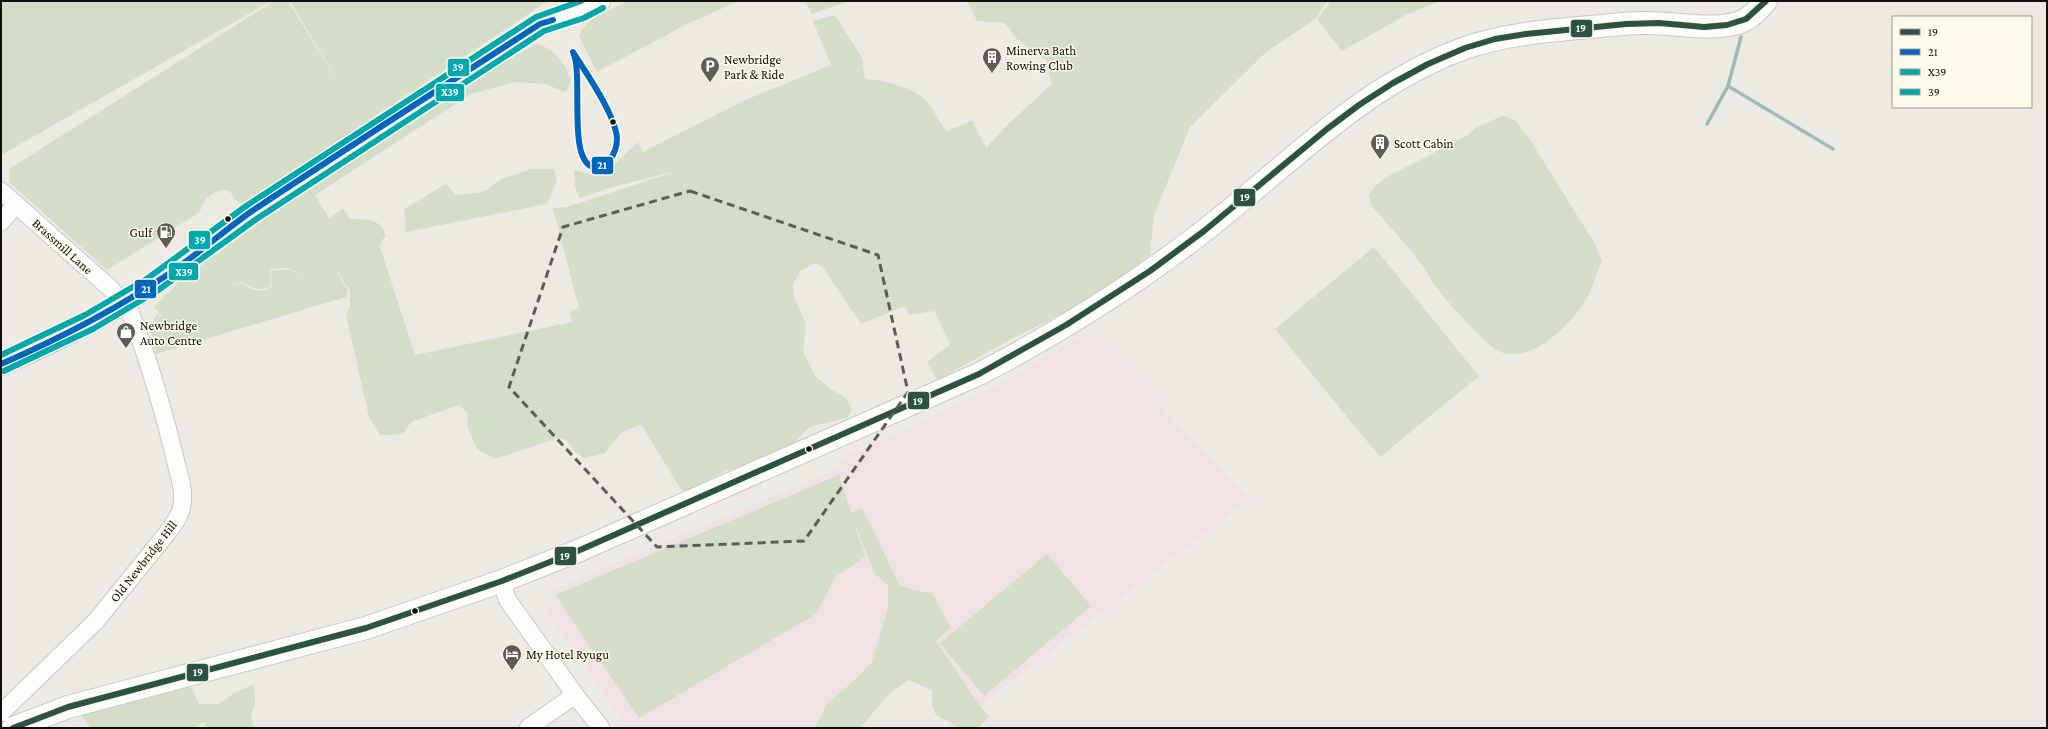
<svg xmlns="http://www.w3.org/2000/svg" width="2048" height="729" viewBox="0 0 2048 729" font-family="'Crimson Pro',serif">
<rect width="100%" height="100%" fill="#eceae2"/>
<polygon fill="#f0e2e3" points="1090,333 1250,498 980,706 908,642 833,728 628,728 543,607 556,589 842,467 840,460 1006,381 1080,336"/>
<g fill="#d4ddc8" fill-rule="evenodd">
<polygon points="1,1 271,1 1,155"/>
<path d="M 274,1 L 288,1 L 347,96 L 290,1 L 548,1 L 366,122 L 365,126 L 245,204 L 235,200 L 230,191 C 215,187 203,199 200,212 L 107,270 L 10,183 L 9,169 Z"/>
<path d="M 628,1 L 739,1 L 689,23 L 597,72 L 579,36 C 582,20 614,8 628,1 Z"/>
<polygon points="806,1 849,1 811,14"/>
<path d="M 967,1 L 1328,1 L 1315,19 L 1265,53 L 1190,127 L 1154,215 L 1150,255 L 1089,301 L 1017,336 L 937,380 L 927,362 L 950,345 L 935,311 L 909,315 L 905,306 L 861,324 L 822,266 L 814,263 L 800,271 L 793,285 L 795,300 L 806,324 L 803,352 L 815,376 L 832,390 L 846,398 L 852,410 L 847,418 L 809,427 L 791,446 L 775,456 L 723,472 L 689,491 L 684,491 L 680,488 L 641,424 L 621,433 L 605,453 L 584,458 L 576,452 L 565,439 L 558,438 L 495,459 L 477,449 L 467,426 L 468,413 L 459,405 L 411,422 L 403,434 L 380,435 L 369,417 L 346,315 L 350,308 L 350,291 L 332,264 L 348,291 L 346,297 L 156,354 L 150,328 L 157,313 L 163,319 L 154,307 L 180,281 L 309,187 L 474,77 L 537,44 C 555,49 565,63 571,80 L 567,90 L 564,92 L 546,84 L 515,82 L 471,94 L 315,195 L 329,218 L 343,209 L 350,219 C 366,219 381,218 386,236 L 382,240 L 380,247 L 415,355 L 572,322 L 570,311 L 579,308 L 553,208 L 567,207 L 677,171 L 612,187 L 579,198 L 575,186 L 574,170 L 594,175 L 607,172 L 638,142 L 643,152 L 743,101 L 831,65 L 813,21 L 835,15 L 862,58 L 865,79 C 884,80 916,88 928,103 C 935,112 940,122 946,132 L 972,120 L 986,148 L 1005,127 L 1052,84 L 1046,60 L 1017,39 L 1005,23 L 977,21 ZM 288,268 L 303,275 L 289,270 L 271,270 L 272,287 L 260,291 L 251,289 L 243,284 L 224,285 L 243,283 C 252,289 261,291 271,286 L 270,269 Z"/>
<polygon points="1331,1 1440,1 1406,15 1342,51 1317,19"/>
<path d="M 1502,116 L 1515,120 L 1529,138 L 1595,244 L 1602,261 C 1595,277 1590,297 1579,310 C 1562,331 1532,361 1503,353 C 1487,348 1447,301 1436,287 C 1431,281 1428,272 1423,266 C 1407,245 1389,226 1372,206 L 1369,196 L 1375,186 L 1385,178 L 1468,135 L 1477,127 Z"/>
<polygon points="531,169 554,169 557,181 547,204 406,232 404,209 446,184 456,195 478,193 488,189 501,179"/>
<polygon points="1374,247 1479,376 1380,457 1275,329"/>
<path d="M 839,475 L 851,513 L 862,508 C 876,533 886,560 900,586 L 913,590 L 932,593 L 951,627 L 936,641 L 980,706 L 989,717 L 978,728 L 960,728 L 936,715 L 932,705 L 932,690 L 909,680 L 891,692 L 860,728 L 815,728 L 827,704 L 858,677 L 872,662 L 888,608 L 888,585 L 875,574 L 853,519 L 865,557 L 835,577 L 816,614 L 639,718 L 555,595 Z"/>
<polygon points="1047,554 1091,606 984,696 940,643"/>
<polygon points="188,680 199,704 219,704 234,693 254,684 255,703 251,715 254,728 207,728 204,722 193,728 91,728 79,713"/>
</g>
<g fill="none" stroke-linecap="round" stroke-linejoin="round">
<g stroke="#9cbab9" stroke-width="3.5">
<polyline points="1741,37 1728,86 1833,149"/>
<polyline points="1707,124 1728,86"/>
</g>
<g stroke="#c9c8c1" stroke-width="19">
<g id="minor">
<polyline points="1,191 111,289 122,304"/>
<polyline points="1,222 16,204"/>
<polyline points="502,581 507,599 575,695 601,728"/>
<path d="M 1,713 L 96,621 L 168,532 C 174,523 181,515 182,505 C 185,488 177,470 174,454 C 161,402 147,352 126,302"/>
<polyline points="528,728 575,695"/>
</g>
</g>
<g stroke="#c9c8c1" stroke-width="24">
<g id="major">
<path d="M 1,364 C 61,339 119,308 173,271 C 199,253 223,231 250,213 C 345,149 443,87 540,24 L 581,10 L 599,1"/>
<path d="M 13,728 L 68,707 L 366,628 L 502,581 L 580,550 L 979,374 C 1058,333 1133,286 1204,231 C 1288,166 1362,85 1465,48 C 1505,34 1547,31 1589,27 C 1608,26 1628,22 1648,23 C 1677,23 1709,31 1738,23 C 1750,19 1758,10 1766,1"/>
</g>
</g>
<use href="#minor" stroke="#fcfcfb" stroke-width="17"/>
<use href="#major" stroke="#fcfcfb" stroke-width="22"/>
<g stroke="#fefaeb" stroke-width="9">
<polyline id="bus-1" points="13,728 68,707 366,628 502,581 580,550 979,374 1066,325 1150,271 1204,231 1327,129 1359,105 1393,83 1428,64 1465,48 1495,39 1526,34 1626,24 1659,23 1704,27 1727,25 1746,19 1766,1"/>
</g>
<g stroke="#fefaeb" stroke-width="9">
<g id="bus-2">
<path d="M 573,52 C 586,73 615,114 617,138 C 617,146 614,155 609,161 C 605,165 599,168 593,167 C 567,160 584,75 573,52 Z"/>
<path d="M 1,364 C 61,338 119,308 173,271 C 200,252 225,230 252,211 C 347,148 444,86 540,24 L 553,20"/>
</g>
</g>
<g stroke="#fefaeb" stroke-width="9">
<polyline id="bus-3" points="4,371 93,329 157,291 255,220 544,31 584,18 603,8"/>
</g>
<g stroke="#fefaeb" stroke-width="9">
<polyline id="bus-4" points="1,355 85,315 148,278 246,206 536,17 581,1"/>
</g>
<use href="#bus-1" stroke="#2b5341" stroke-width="6"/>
<use href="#bus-2" stroke="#0065bd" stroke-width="6"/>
<use href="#bus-3" stroke="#00a8ad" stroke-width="6"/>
<use href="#bus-4" stroke="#00a8ad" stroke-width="6"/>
</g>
<path fill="none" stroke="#5d5c56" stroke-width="3" stroke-dasharray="8 5" stroke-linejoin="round" d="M 690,191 L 878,255 L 908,392 L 804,541 L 657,547 L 509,387 L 563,227 Z"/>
<defs>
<g id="building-pin" transform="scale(1)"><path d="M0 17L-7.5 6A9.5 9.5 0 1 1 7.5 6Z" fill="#5d5c56" stroke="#fefaeb"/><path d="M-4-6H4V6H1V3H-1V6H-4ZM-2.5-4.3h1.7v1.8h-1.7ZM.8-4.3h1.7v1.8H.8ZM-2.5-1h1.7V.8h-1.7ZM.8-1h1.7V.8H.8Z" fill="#fff"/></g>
<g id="parking-pin" transform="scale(1)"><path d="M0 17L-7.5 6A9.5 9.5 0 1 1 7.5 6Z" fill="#5d5c56" stroke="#fefaeb"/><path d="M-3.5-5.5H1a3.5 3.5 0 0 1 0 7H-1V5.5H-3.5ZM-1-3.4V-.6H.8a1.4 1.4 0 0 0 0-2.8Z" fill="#fff"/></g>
<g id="fuel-pin" transform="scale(1)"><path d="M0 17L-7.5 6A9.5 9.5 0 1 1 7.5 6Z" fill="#5d5c56" stroke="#fefaeb"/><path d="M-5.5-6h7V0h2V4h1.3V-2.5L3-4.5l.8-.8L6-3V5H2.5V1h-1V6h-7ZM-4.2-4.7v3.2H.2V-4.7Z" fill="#fff"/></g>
<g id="shop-pin" transform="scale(1)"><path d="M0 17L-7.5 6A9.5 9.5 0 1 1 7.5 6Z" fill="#5d5c56" stroke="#fefaeb"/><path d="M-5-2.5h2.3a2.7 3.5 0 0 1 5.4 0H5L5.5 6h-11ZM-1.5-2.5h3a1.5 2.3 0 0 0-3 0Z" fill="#fff"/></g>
<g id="hotel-pin" transform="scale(1)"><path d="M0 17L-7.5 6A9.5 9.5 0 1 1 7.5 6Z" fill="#5d5c56" stroke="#fefaeb"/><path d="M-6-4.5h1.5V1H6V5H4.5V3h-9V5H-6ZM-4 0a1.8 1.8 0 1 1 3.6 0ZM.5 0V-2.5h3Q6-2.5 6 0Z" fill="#fff"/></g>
</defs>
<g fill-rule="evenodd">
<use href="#building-pin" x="992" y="57"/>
<use href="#parking-pin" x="710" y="66"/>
<use href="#building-pin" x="1380" y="143"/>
<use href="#fuel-pin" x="166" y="232"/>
<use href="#shop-pin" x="126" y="332"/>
<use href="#hotel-pin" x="512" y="654"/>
</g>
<g fill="#100f0a" stroke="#fefaeb" stroke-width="1.5">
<circle cx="613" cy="122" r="3.5"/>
<circle cx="228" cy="219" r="3.5"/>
<circle cx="809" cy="449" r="3.5"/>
<circle cx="415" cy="611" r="3.5"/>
</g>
<g text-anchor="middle" stroke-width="3" stroke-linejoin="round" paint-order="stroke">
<g font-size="13" fill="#100f0a" stroke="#fefaeb" text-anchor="start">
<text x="1006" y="55">Minerva Bath<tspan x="1006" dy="15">Rowing Club</tspan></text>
<text x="724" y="64">Newbridge<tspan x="724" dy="15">Park &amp; Ride</tspan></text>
<text x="1394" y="148">Scott Cabin</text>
<text x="152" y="237" text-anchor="end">Gulf</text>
<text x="140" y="330">Newbridge<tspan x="140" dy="15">Auto Centre</tspan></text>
<text x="526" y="659">My Hotel Ryugu</text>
</g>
<g font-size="13" fill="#100f0a" stroke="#fefaeb">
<text transform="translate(63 246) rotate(42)" y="5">Brassmill Lane</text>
<text transform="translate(143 561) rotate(-52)" y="5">Old Newbridge Hill</text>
</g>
</g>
<g stroke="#fefaeb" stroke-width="1.5">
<rect x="1570" y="19" width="23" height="19" rx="4" fill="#2b5341"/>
<rect x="447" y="58" width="23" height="19" rx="4" fill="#00a8ad"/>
<rect x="435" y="83" width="30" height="19" rx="4" fill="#00a8ad"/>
<rect x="591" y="156" width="23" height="19" rx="4" fill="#0065bd"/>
<rect x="1233" y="188" width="23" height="19" rx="4" fill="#2b5341"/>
<rect x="188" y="230" width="23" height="20" rx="4" fill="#00a8ad"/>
<rect x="168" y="262" width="31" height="19" rx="4" fill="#00a8ad"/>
<rect x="134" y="279" width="23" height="20" rx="4" fill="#0065bd"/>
<rect x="907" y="391" width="23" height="19" rx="4" fill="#2b5341"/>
<rect x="554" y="546" width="23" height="20" rx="4" fill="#2b5341"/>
<rect x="186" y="663" width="23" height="19" rx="4" fill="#2b5341"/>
</g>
<g font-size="11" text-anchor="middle" font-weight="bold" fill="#fff">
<text x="1581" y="32">19</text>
<text x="458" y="71">39</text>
<text x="450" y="96">X39</text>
<text x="602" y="169">21</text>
<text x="1245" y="201">19</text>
<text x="200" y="244">39</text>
<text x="184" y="276">X39</text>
<text x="146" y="293">21</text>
<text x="918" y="405">19</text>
<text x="565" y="560">19</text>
<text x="198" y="676">19</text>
</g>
<rect width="2048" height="729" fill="none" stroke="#100f0a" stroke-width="4"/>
<rect x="1892" y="16" width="140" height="92" fill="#fefaeb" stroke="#9f9c91"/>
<rect x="1900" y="29" width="20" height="6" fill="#2b5341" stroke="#9f9c91"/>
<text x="1928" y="36" font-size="12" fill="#100f0a">19</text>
<rect x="1900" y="49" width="20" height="6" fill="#0065bd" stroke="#9f9c91"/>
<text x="1928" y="56" font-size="12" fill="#100f0a">21</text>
<rect x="1900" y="69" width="20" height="6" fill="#00a8ad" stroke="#9f9c91"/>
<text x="1928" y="76" font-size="12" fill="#100f0a">X39</text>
<rect x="1900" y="89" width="20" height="6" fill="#00a8ad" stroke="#9f9c91"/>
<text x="1928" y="96" font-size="12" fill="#100f0a">39</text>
</svg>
